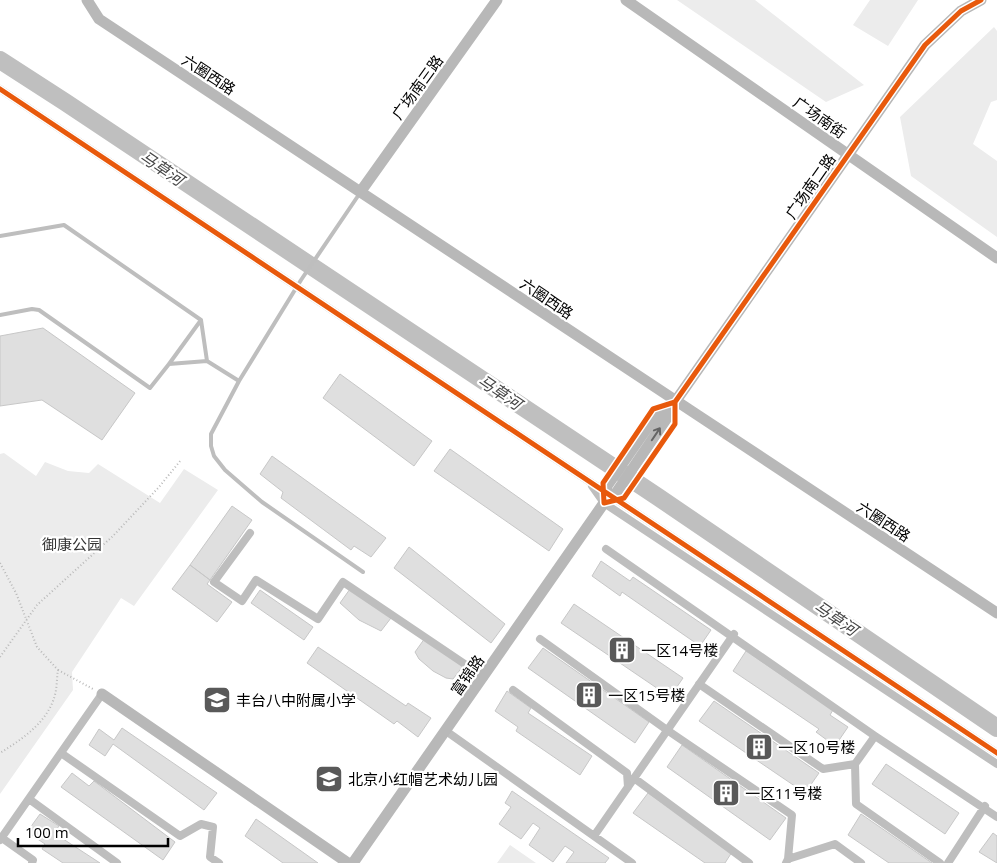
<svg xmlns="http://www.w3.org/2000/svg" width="997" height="863" viewBox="0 0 997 863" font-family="'Open Sans','Noto Sans SC',sans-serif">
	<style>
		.green { fill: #ececec }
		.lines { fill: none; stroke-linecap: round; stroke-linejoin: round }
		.river { stroke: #bfbfbf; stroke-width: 18 }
		.building { fill: #dfdfdf; stroke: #c7c7c7 }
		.path { stroke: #b9b9b9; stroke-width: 2; stroke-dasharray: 1 2.5; stroke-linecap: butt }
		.lane { stroke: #bebebe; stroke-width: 4 }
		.street { stroke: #bebebe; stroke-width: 8 }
		.secondary { stroke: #b8b8b8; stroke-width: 11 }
		.cycleway-casing { stroke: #fff; stroke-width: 8 }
		.cycleway { stroke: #e8590c; stroke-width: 5 }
		.oneway { stroke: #656565 }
		.labels { text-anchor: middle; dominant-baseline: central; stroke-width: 4.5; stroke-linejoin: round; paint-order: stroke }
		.street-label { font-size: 15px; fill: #000; stroke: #fff }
		.park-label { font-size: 15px; fill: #333; stroke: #fff }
		.poi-label { font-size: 15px; fill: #000; stroke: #fff; text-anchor: start }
		.water-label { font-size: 16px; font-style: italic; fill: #444; stroke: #fff }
	</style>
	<rect width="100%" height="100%" fill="#fff"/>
	<path class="green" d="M677,0h78l109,85 -38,17z
		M870,0h48l-30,46 -35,-21z
		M994,27l3,4v69l-6,2 -18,42 24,17v76l-86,-61 -11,-59z
		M4,453l32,23 9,-14 23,9 21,2 9,-9 62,39 24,-34 34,21 -84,116 -13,-8 -49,74 1,18 -73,104v-340z
		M510,845l26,18h-39z"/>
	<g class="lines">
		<path class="river" d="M0,60l65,42 593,395 339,231"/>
	</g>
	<path class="building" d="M43,328l92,65 -33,47 -60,-40 -42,6v-70z
		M340,374l92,67 -18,25 -91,-68z
		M450,449l113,80 -14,22 -115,-80z
		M272,456l114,82 -15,19 -17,-11 -3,4 -70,-52 2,-6 -23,-18z
		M232,506l20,14 -42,60 -20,-15z
		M409,547l96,77 -14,19 -97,-75z
		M601,561l29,20 3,-4 78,53 -11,16 -78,-54 -2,4 -28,-20z
		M190,565l20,15 -3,4 25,18 -15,20 -45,-33z
		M350,589l41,29 -10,13 -22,-11 -19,-17z
		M260,590l53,37 -9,13 -53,-37z
		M574,604l109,74 -13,19 -109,-74z
		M425,638l38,28 -10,13 -7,-1 -13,-7 -14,-12 -4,-7z
		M318,647l88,59 2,-3 23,15 -13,19 -21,-16 -3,3 -87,-61z
		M543,648l106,74 -14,21 -107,-75z
		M746,651l87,59 -3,5 18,12 -13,19 -19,-14 3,-3 -86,-58z
		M507,691l24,17 -3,5 64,43 -12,19 -64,-44 2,-4 -23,-16z
		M714,701l105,72 -14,20 -106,-72z
		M122,728l95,65 -13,17 -91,-66 -8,12 -16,-11 10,-16 15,11z
		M682,745l104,73 -16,22 -103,-73z
		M886,764l73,49 -14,21 -73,-50z
		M72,773l17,13 5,-5 81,61 -12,18 -102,-73z
		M512,791l97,67 -4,5h-39l8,-11 -9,-6 -12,16 -24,-17 11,-17 -7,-5 -12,16 -22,-15 12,-17 -6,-4z
		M648,793l84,59 -7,11h-20l-72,-50z
		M40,814l19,12 -5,7 46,30h-37l-21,-14 3,-5 -18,-12z
		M861,814l71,49h-43l-41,-28z
		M256,819l62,44h-35l-38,-27z
		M993,833l4,3v27l-18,-11z"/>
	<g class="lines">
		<path class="path" d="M0,563l16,30 21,54 21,23c-1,6 -1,13 -2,20 -5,30 -32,48 -56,63
			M0,657l37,-52 76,-69 46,-49 22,-27
			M58,670l35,19"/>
		<path class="lane" d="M360,193l-59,87 -62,101 -28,53v12l3,10 11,14 37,32 101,70
			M0,236l64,-11 137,95 6,41
			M0,315l32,-6 7,1 111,78 19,-24 38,-3 32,20
			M169,364l32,-44"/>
		<path class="street" d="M0,89l997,664
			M592,486l12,17 393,261
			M250,533l-36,49 28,19 14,-21 62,39 25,-37 141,95
			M606,549l269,187 122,81
			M540,639l127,91 125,85 -4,44
			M699,684l124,85 32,-5
			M513,690l114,83 1,14
			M446,731l186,132
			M875,736l-20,28 1,40 84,59
			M61,753l119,83 21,-12 12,3 -3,30 9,6
			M634,778l115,85
			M29,799l88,64
			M594,836l140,-202
			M2,838l31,22 -1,3
			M0,840l102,-146
			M786,863l2,-4 47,-15 26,19
			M948,863l37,-57"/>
		<path class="secondary" d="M87,0l12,19c300,196 598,397 898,594
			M626,0l371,258
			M361,191l136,-191
			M604,503l3,-17 51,-74 17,-10
			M102,694l246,169
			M353,863l251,-360 12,-10 51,-75 8,-16 250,-357 36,-34 20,-11"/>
		<g class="cycleway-casing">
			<path id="cycleway" d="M0,89l997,664
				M675,402l250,-357 36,-34 20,-11
				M675,402v22l-51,74 -20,5 -1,-20 50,-74z"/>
		</g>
		<use href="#cycleway" class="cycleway"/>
	</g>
	<defs><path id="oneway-shaft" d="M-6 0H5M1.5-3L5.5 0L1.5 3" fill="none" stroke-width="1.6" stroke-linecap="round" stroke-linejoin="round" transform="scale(1.25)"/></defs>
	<use class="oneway" href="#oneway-shaft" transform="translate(656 434) rotate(-56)"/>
	<defs>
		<g id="building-square" transform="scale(1.4375)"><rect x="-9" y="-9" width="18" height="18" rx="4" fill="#595959" stroke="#fff"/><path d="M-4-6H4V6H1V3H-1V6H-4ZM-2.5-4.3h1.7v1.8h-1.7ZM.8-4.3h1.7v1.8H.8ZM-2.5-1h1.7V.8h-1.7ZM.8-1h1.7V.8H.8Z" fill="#fff"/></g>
		<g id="school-square" transform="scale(1.4375)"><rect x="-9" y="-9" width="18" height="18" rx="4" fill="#595959" stroke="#fff"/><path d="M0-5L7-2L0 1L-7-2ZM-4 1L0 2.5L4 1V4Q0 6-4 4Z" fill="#fff"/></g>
	</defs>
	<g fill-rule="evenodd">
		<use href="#building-square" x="622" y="650"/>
		<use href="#building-square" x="589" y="695"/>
		<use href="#school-square" x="217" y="700"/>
		<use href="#building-square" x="759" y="747"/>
		<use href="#school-square" x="329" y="779"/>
		<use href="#building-square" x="726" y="793"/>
	</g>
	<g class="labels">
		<g class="street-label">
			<text transform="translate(209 74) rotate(33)">六圈西路</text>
			<text transform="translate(417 87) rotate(-54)">广场南三路</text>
			<text transform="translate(820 117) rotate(35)">广场南街</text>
			<text transform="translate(810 186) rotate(-55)">广场南二路</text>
			<text transform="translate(547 298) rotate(34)">六圈西路</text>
			<text transform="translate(884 521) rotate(33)">六圈西路</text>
			<text transform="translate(467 675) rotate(-55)">富锦路</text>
		</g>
		<g class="park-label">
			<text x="72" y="544">御康公园</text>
		</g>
		<g class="poi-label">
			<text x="641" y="650">一区14号楼</text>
			<text x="608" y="695">一区15号楼</text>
			<text x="236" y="700">丰台八中附属小学</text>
			<text x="778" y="747">一区10号楼</text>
			<text x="348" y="779">北京小红帽艺术幼儿园</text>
			<text x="745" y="793">一区11号楼</text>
		</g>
		<g class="water-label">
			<text transform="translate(162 168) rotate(34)">马草河</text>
			<text transform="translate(500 392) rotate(34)">马草河</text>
			<text transform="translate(836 618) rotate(34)">马草河</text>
		</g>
	</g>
	<path d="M18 838v8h150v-8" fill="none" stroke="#000000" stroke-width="2.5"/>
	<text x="25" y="838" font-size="15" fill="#000000" stroke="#ffffff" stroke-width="4" paint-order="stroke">100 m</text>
</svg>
